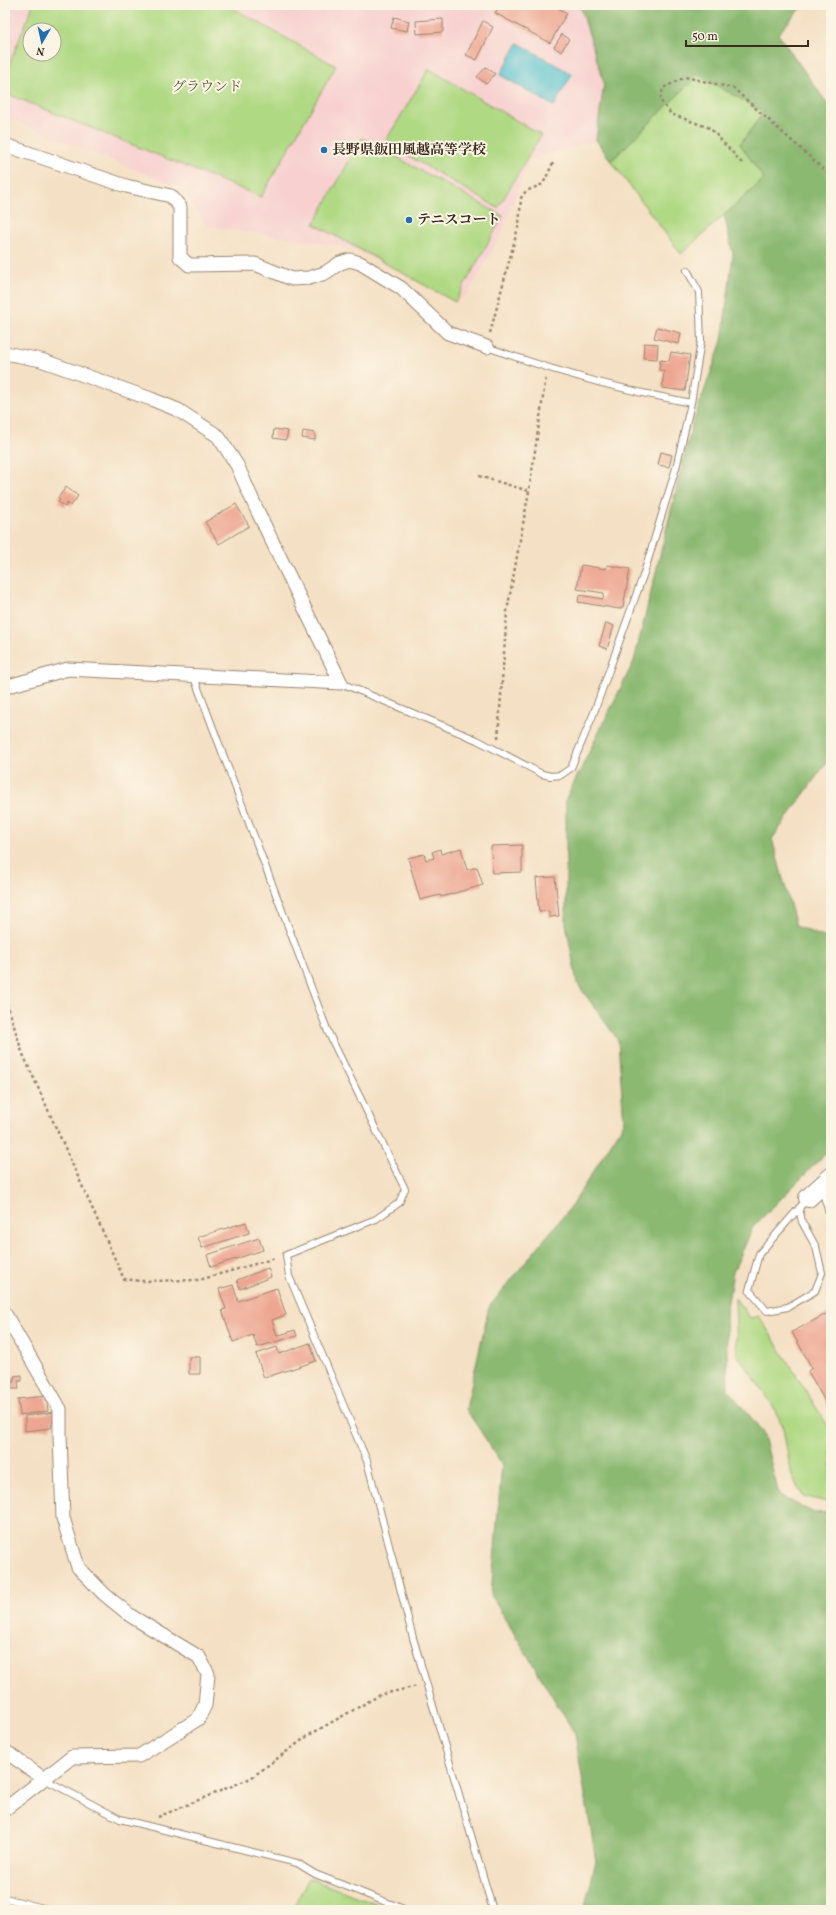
<svg xmlns="http://www.w3.org/2000/svg" width="836" height="1915" viewBox="0 0 836 1915" font-family="Vollkorn,'Noto Serif JP',serif">
	<style>
		.built { fill: #f7d0cf; fill-rule: evenodd }
		.green { fill: #b0d984; stroke: #768251; fill-rule: evenodd }
		.forest { fill: #8cb972; stroke: #647248 }
		.water { fill: #56c1cf; stroke: #487676 }
		.building { fill: #eda691 }
		.lines { fill: none; stroke-linecap: round; stroke-linejoin: round }
		.lane-casing { stroke: #988571; stroke-width: 8 }
		.street-casing { stroke: #988571; stroke-width: 15 }
		.secondary-casing { stroke: #988571; stroke-width: 20 }
		.path { stroke: #988571; stroke-width: 2.5; stroke-dasharray: 3 3; stroke-linecap: butt }
		.lane { stroke: #fff; stroke-width: 6 }
		.street { stroke: #fff; stroke-width: 13 }
		.secondary { stroke: #fff; stroke-width: 18 }
		.poi-dot { fill: #1f6fb2; stroke: #fcf5e5; stroke-width: 1.5 }
		.labels { text-anchor: middle; dominant-baseline: central; stroke-width: 4; stroke-linejoin: round; paint-order: stroke }
		.park-label { font-size: 14px; fill: #585638; stroke: #fcf5e5 }
		.poi-label { font-size: 14px; font-weight: bold; fill: #3b2a1e; stroke: #fcf5e5; text-anchor: start }
	</style>
	<rect width="100%" height="100%" fill="#fcf5e5"/>
	<filter id="ink" filterUnits="userSpaceOnUse"><feTurbulence type="fractalNoise" baseFrequency=".025" numOctaves="2"/><feDisplacementMap in="SourceGraphic" scale="8" xChannelSelector="R" yChannelSelector="G"/><feConvolveMatrix kernelMatrix="1 2 1 2 8 2 1 2 1" color-interpolation-filters="sRGB"/></filter>
	<filter id="wash" filterUnits="userSpaceOnUse"><feTurbulence type="fractalNoise" baseFrequency=".012" numOctaves="4" result="noise"/><feDisplacementMap in="SourceGraphic" scale="16" xChannelSelector="R" yChannelSelector="G"/><feGaussianBlur stdDeviation="0.9" result="paint"/><feColorMatrix in="noise" values="0 0 0 0 0 0 0 0 0 0 0 0 0 0 0 0 0 1.4 0 .05"/><feComposite in="paint" operator="in"/></filter>
	<g filter="url(#wash)">
		<rect width="100%" height="100%" fill="#f4e0c4"/>
		<path class="built" d="M5,5h575l24,78 -8,57 -67,20 -28,75 -33,59 -13,8 -102,-54 -145,-22 -28,-38 -175,-71zM30,30h24v24h-24z"/>
		<path class="green" d="M33,5h194l109,61 -75,131 -256,-104v-18zM30,30h24v24h-24z
			M429,69l112,66 -43,73 -113,-66z
			M698,75l66,37 -24,32 24,35 -83,75 -70,-93z
			M362,138l141,78 -48,86 -141,-78z
			M735,1298l15,20 9,-2 72,115v72l-28,-7 -11,-20 -10,-52 -12,-23 -33,-47z
			M309,1878l82,32h-99z"/>
		<path class="forest" d="M580,5h223l-25,29 53,75v647l-59,83 24,87 35,14v208l-78,79 -20,45 -7,41 2,77 35,42 16,63 35,18 17,-1v398h-247l12,-49 -21,-127 -84,-139 11,-131 -36,-55 23,-102 81,-99 54,-85 -6,-83 -41,-57 -11,-59v-125l68,-138 58,-236 30,-84 11,-87 -9,-39 40,-36 -24,-35 24,-32 -66,-37 -87,86 -15,-21 8,-57z"/>
		<path class="water" d="M518,43l54,31 -18,32 -54,-31z"/>
		<g id="blocks">
			<path class="building" d="M500,5h55l-1,1 13,7 -17,30 -55,-30z
				M394,17l15,4 -2,10 -16,-3z
				M443,19v13l-26,2 -1,-13z
				M483,21l10,6 -16,33 -11,-5z
				M562,34l7,5 -8,13 -7,-5z
				M486,67l9,7 -9,10 -9,-7z
				M657,327l24,6 -2,11 -25,-6z
				M644,343l14,1 -1,15 -14,-1z
				M671,352l19,3 -5,36 -23,-3 2,-17 -5,-1 1,-10 9,1z
				M274,429l14,2 -2,9 -13,-2z
				M303,431l12,2v7l-13,-2z
				M661,452l11,3 -3,12 -11,-2z
				M66,487l12,9 -7,10 -4,-3 -2,4 -7,-5 2,-2 -2,-2z
				M236,504l13,22 -30,18 -14,-22z
				M581,565l25,4 1,-4 23,4 -7,38 -4,2 -41,-7 1,-7 24,4 1,-6 -27,-4z
				M606,623l8,3 -7,23 -8,-3z
				M522,845v27l-30,1 -1,-27z
				M461,848l6,22 10,-3 6,18 -42,12 -1,-2 -20,5 -12,-42 16,-4 2,6 8,-2 -2,-6 8,-3 1,5z
				M555,877l4,39 -10,1v-6l-10,1 -3,-34z
				M246,1222l3,11 -47,15 -4,-11z
				M259,1238l4,12 -52,17 -4,-12z
				M268,1268l3,9 -31,12 -3,-9z
				M233,1285l5,16 39,-13 9,27 -14,5 5,16 18,-6 2,6 -40,11 -4,-12 -20,7 -11,-32 4,-1 -7,-20z
				M830,1312l1,2v98l-23,-41 4,-3 -20,-36z
				M310,1343l6,18 -52,17 -8,-24 21,-7 2,7z
				M189,1357h11v17h-11z
				M22,1375v6h-4l1,8h-13l-1,-7h9v-6z
				M46,1396l2,15 -28,4 -2,-16z
				M55,1412l-4,16 -26,3v-15z"/>
		</g>
	</g>
	<g filter="url(#ink)">
		<use href="#blocks" fill-opacity="0" stroke="#988571" stroke-width="1"/>
		<g class="lines">
			<g class="lane-casing">
				<path id="lane" d="M687,270l12,22 2,49 -10,62
					M193,675l135,357 77,157 -6,14 -23,16 -90,36 3,21 78,185 46,177 80,272
					M341,683l136,57 65,34 9,2 10,-1 10,-7 22,-53 51,-142 32,-105 15,-65c-70,-13 -138,-32 -204,-56
					M822,1190l9,29
					M799,1208l3,14 14,25 6,26 -7,18 -27,16 -21,4 -18,-21 10,-36 48,-55
					M44,1779l76,40 177,44 18,11 91,36
					M5,1898l46,12"/>
			</g>
			<g class="street-casing">
				<path id="street" d="M5,145l121,41 45,10 9,11v50l9,8 66,-1 37,15 17,-1 16,-5 15,-10 10,-3 10,3 41,25 47,45 39,14
					M5,353l36,7 110,39 27,11 40,26 19,29 19,43 85,175 -273,-14 -63,18
					M5,1314l55,95v26l3,83 15,49 26,27 27,22 68,41 9,17 -3,31 -7,14 -59,37 -67,1 -67,52
					M5,1751l39,28"/>
			</g>
			<g class="secondary-casing">
				<path id="secondary" d="M808,1198l23,-21"/>
			</g>
			<path class="path" d="M742,163l-32,-35 -39,-14 -11,-14 3,-12 22,-11 48,11 98,88
				M490,333l29,-109 2,-26 5,-7 17,-7 11,-23
				M479,476l50,15
				M498,738l9,-127 22,-120 17,-114
				M5,997l17,55 102,227 17,2 58,-1 77,-22
				M158,1817l93,-39 58,-43 71,-40 37,-9"/>
			<use href="#lane" class="lane"/>
			<use href="#street" class="street"/>
			<use href="#secondary" class="secondary"/>
		</g>
	</g>
	<g class="poi-dot">
		<circle cx="324" cy="150" r="4"/>
		<circle cx="409" cy="220" r="4"/>
	</g>
	<g class="labels">
		<g class="park-label">
			<text x="207" y="87">グラウンド</text>
		</g>
		<g class="poi-label">
			<text x="332" y="150">長野県飯田風越高等学校</text>
			<text x="417" y="220">テニスコート</text>
		</g>
	</g>
	<rect width="836" height="1915" fill="none" stroke="#fcf5e5" stroke-width="20"/>
	<g transform="translate(42 42) rotate(189)"><circle r="19" fill="#fcf5e5" stroke="#afa495"/>
	<path d="M0-3L7 15L0 10L-7 15Z" fill="#1f6fb2"/>
	<text y="-6" font-size="11" font-weight="bold" text-anchor="middle" fill="#3b2a1e">N</text>
	</g>
	<path d="M686 40v6h122v-6" fill="none" stroke="#3b2a1e" stroke-width="2"/>
	<text x="692" y="40" font-size="12" fill="#3b2a1e" stroke="#fcf5e5" stroke-width="3" paint-order="stroke">50 m</text>
</svg>
